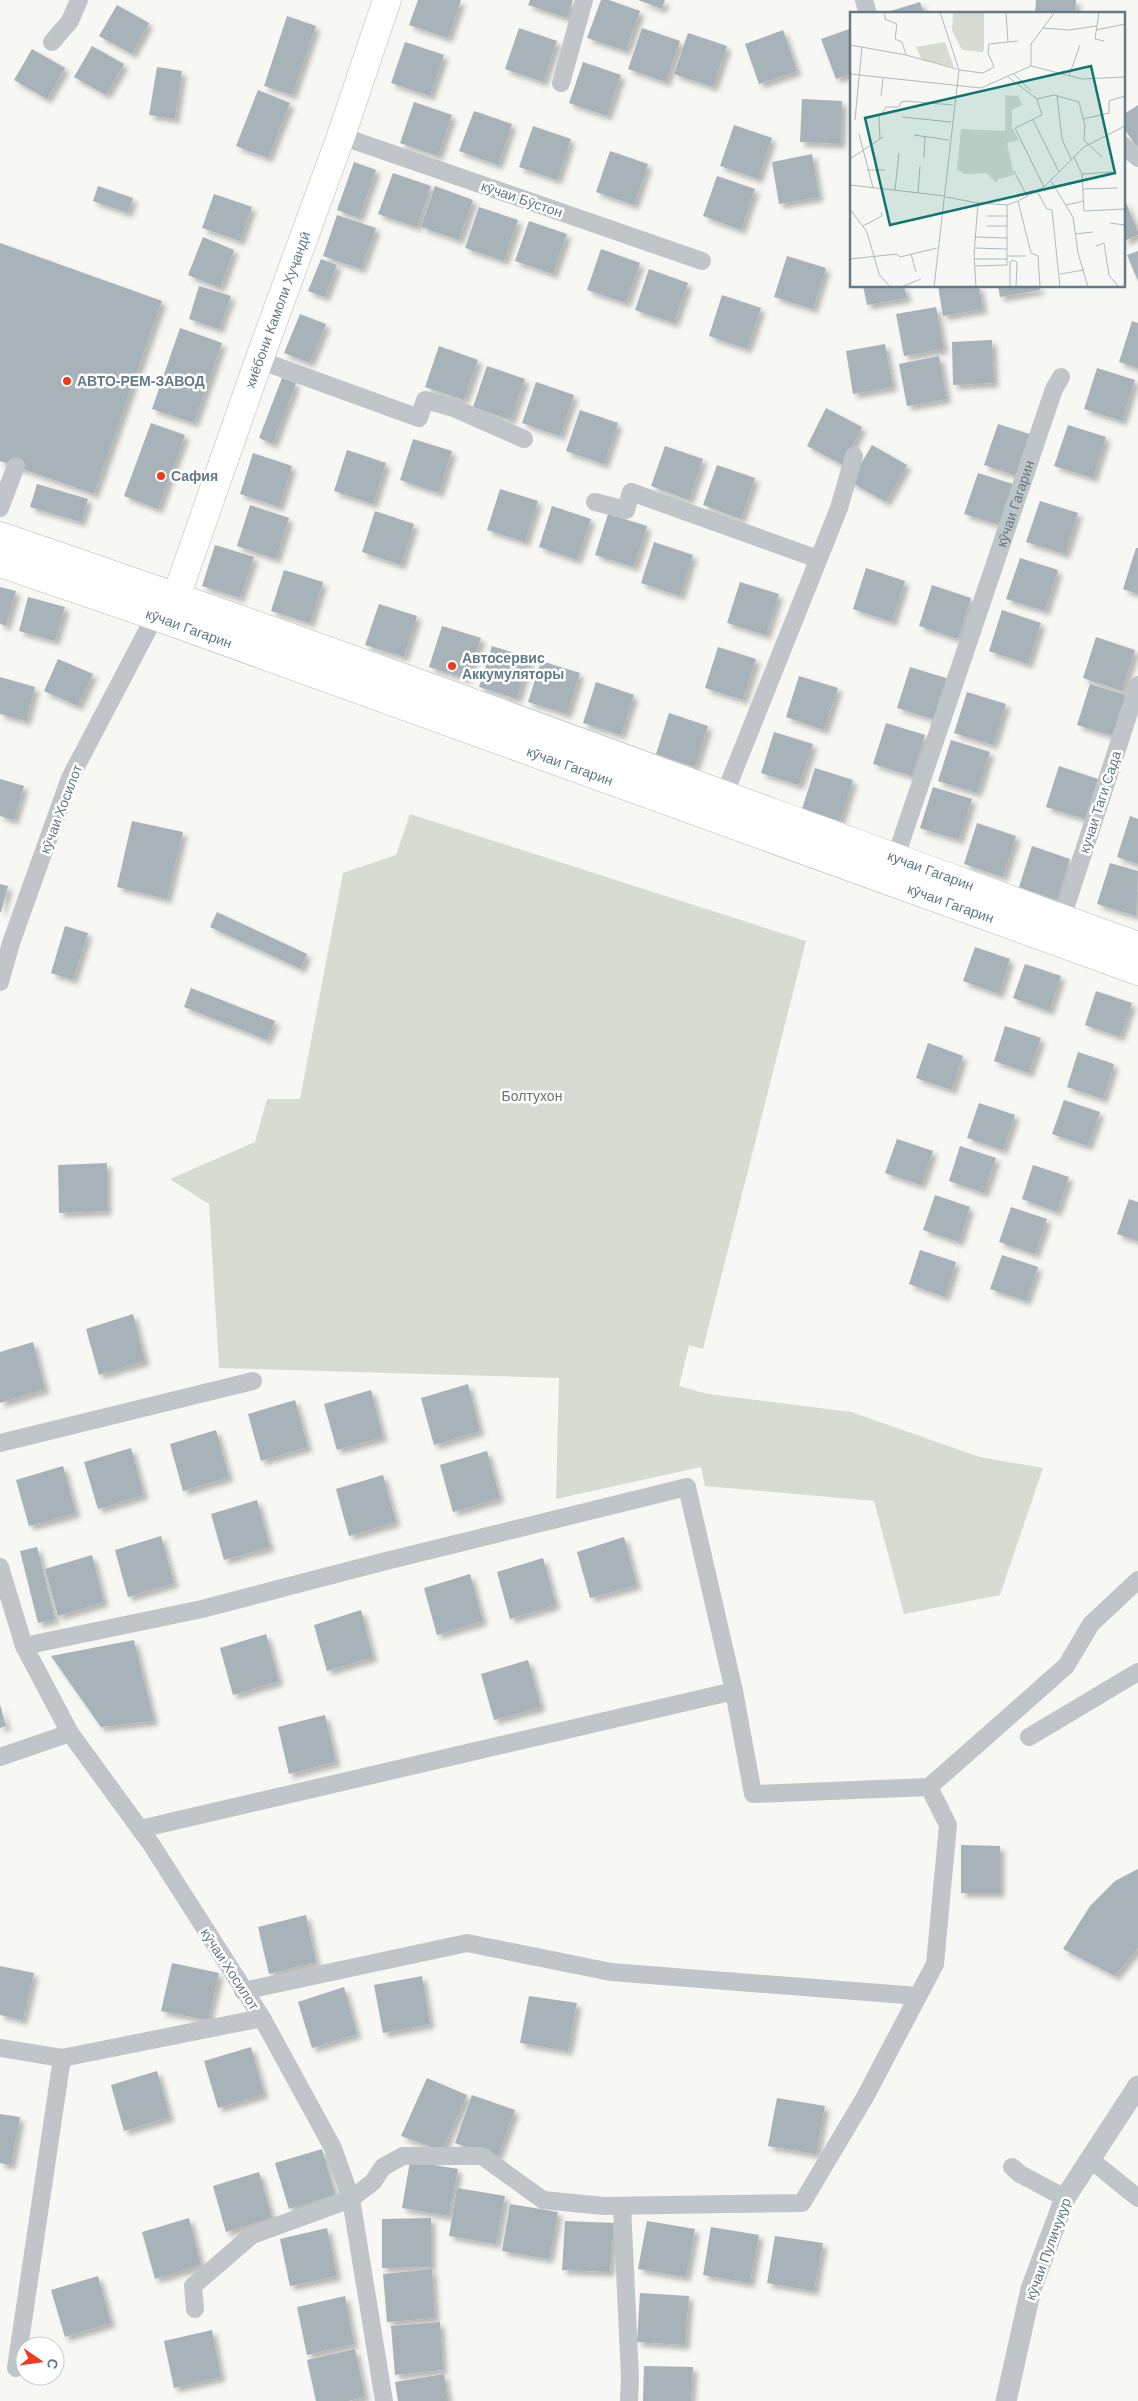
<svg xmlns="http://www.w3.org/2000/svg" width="1138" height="2401" viewBox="0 0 1138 2401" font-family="Arial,sans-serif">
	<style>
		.green { fill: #d7dcd2 }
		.building { fill: #a7b3b8; filter: url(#shadow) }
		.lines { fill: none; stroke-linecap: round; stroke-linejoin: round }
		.primary-casing { stroke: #b4babe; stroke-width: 29 }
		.trunk-casing { stroke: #b4b9bc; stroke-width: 29 }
		.minor { stroke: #bfc5c8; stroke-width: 18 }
		.tertiary { stroke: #bfc5c8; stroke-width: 21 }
		.primary { stroke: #fff; stroke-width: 28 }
		.trunk { stroke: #fff; stroke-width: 28 }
		.poi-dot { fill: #f13a19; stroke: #fff; stroke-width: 2 }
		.labels { text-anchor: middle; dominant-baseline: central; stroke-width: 5; stroke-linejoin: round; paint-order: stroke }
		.street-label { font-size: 14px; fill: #637a87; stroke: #fff }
		.poi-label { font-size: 14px; font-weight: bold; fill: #637a87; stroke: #fff; text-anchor: start }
		.park-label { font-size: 14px; fill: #66785f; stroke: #fff }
		.inset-road { fill: none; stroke: #afbabe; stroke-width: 1 }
		.view { fill: #0f766e; fill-opacity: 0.15; stroke: #0f766e; stroke-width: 2.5 }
		.inset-edge { fill: none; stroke: #637a87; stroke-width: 2.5 }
	</style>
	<defs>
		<filter id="shadow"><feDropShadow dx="4.5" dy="4.5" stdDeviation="2.5" flood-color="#0004"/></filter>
	</defs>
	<rect width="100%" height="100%" fill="#f7f7f3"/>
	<path class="green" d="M410,814l396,127 -103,408 -14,-4 -10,41 29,8 143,18 129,45 63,11 -43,127 -96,19 -30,-113 -169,-15 -4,-19 -145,32 3,-121 -340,-10 -10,-164 -39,-25 85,-37 12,-43h33l43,-226 53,-18z"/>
	<path class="building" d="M418,0h43l-13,38 -39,-13z
		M530,0h43l-6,18 -39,-13z
		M601,0h8l31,11 -14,40 -39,-13z
		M638,0h27l-3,9z
		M1036,0h40l-1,14h-40z
		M920,2l4,12h-40v-1z
		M117,5l32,18 -17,31 -33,-18z
		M287,16l29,10 -24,69 -28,-9z
		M519,28l38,13 -14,41 -38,-13z
		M642,28l38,13 -14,41 -38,-13z
		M852,28v45l-16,6 -15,-40z
		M783,30l14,41 -38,13 -14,-40z
		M688,33l39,13 -14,41 -39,-13z
		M405,42l39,13 -14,41 -39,-13z
		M92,46l32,18 -18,31 -32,-18z
		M32,49l33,19 -18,31 -33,-19z
		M583,62l38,13 -14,41 -38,-13z
		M157,67l25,4 -7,48 -26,-4z
		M258,90l32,13 -22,55 -32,-12z
		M802,99l40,2 -1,43 -41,-2z
		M414,102l38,13 -14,41 -38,-13z
		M1138,105v44l-14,-21v-14z
		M474,111l38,13 -14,41 -39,-14z
		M734,125l38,13 -14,41 -38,-13z
		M533,126l38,13 -14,41 -38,-13z
		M610,151l38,13 -14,41 -38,-13z
		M812,154l7,43 -40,7 -7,-42z
		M354,162l22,8 -17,48 -22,-8z
		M393,173l38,13 -14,41 -39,-13z
		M717,176l38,13 -14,41 -38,-14z
		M98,186l35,12 -5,15 -35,-12z
		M435,186l38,14 -14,40 -38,-13z
		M214,194l38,13 -12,34 -38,-13z
		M1124,198l14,34v3l-14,6z
		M479,207l39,13 -14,41 -39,-13z
		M337,215l39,13 -15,41 -38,-13z
		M529,221l38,13 -14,40 -38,-13z
		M203,237l31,13 -14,38 -32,-13z
		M0,243l162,58 -68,193 -94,-33z
		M601,249l39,14 -14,40 -39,-13z
		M1138,251v30l-11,-26z
		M787,256l39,12 -13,41 -39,-12z
		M321,259l16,6 -12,32 -17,-6z
		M649,269l39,14 -14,40 -39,-13z
		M199,286l32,10 -12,33 -30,-10z
		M863,286h41l3,12 -40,7z
		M938,286h41l4,23 -40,7z
		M998,286h41l1,4 -40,7z
		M722,295l39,13 -14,41 -38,-13z
		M936,307l8,42 -40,7 -8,-42z
		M300,314l26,10 -16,39 -26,-10z
		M1132,321l6,2v45l-19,-6z
		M180,328l42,15 -28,80 -42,-14z
		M992,340l2,43 -41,2 -1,-43z
		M885,344l8,43 -40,7 -7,-43z
		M439,346l39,14 -14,40 -39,-13z
		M939,356l8,43 -40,7 -8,-42z
		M487,366l38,13 -14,41 -38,-13z
		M1097,368l38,12 -13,41 -38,-12z
		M282,378l14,5 -23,61 -14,-6z
		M536,382l38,13 -14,41 -38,-13z
		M826,408l36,19 -19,38 -36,-19z
		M580,410l38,13 -14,41 -38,-13z
		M151,423l34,12 -27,74 -34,-13z
		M998,424l38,12 -13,42 -39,-13z
		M1068,425l38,12 -13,41 -39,-12z
		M413,439l39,12 -13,42 -39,-13z
		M872,445l35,20 -21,37 -36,-20z
		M665,446l38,13 -14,41 -38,-14z
		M347,450l39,13 -13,41 -39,-13z
		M253,453l39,13 -13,41 -39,-13z
		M717,465l38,13 -14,41 -38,-14z
		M978,473l38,12 -13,41 -39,-12z
		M37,484l51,15 -7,23 -51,-15z
		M500,489l38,12 -13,41 -38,-12z
		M1040,501l38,12 -13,41 -39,-12z
		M250,505l39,13 -13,41 -39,-13z
		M552,506l39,13 -14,41 -38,-13z
		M375,511l39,13 -13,41 -39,-13z
		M608,514l39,12 -13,41 -39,-12z
		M654,542l39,13 -13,41 -39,-13z
		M215,545l39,12 -14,41 -38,-12z
		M1136,548h2v46l-15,-5z
		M1020,558l38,12 -13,41 -39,-12z
		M866,568l39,13 -13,41 -39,-13z
		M284,570l39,12 -13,41 -39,-12z
		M740,582l39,12 -13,41 -39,-12z
		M932,585l39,13 -13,41 -39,-13z
		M0,587l16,4 -10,35 -6,-2z
		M28,597l37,10 -10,34 -36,-10z
		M379,604l38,12 -13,41 -39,-12z
		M1002,610l39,13 -13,41 -39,-13z
		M442,626l39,12 -14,41 -38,-12z
		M1096,637l39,13 -13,41 -39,-13z
		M492,646l38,12 -13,41 -38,-12z
		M718,647l38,12 -13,41 -38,-12z
		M58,659l35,15 -15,32 -34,-15z
		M541,661l39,12 -13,41 -39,-12z
		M910,667l39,12 -13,41 -39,-12z
		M799,676l39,12 -14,42 -38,-13z
		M0,677l35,10 -9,34 -26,-7z
		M596,682l38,13 -13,40 -38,-12z
		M1090,684l39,12 -13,41 -39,-12z
		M967,692l39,12 -13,41 -39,-12z
		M669,713l39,13 -13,41 -39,-13z
		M886,723l39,12 -13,41 -39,-12z
		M774,732l39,12 -14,41 -38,-12z
		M951,740l39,12 -13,41 -39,-12z
		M1059,766l39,13 -13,40 -39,-12z
		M815,768l38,12 -13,41 -38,-12z
		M0,779l24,7 -10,34 -14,-4z
		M933,787l39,12 -13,41 -39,-12z
		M1130,816l8,3v45l-21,-7z
		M132,821l51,11 -16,67 -50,-12z
		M977,823l39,13 -13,41 -39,-13z
		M1032,846l38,13 -13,41 -38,-13z
		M1110,863l28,8 -2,45 -39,-12z
		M0,884l8,2 -7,26h-1z
		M217,912l90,42 -6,15 -91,-42z
		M65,926l23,7 -15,47 -22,-7z
		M975,947l35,12 -11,35 -36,-13z
		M1025,964l36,12 -12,35 -36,-13z
		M191,988l84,33 -8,19 -83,-33z
		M1096,991l36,12 -12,34 -35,-12z
		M1005,1026l36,12 -12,35 -35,-12z
		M928,1043l35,13 -11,34 -36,-12z
		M1078,1052l36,12 -11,35 -36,-12z
		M1064,1100l36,12 -12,34 -36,-12z
		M979,1103l36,12 -12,35 -36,-12z
		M897,1139l36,12 -12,34 -36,-12z
		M960,1146l36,12 -12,35 -35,-12z
		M107,1163v48l-48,2 -1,-48z
		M1033,1165l36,12 -12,35 -35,-13z
		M935,1195l35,12 -11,35 -36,-12z
		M1129,1199l9,3v39l-21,-7z
		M1011,1207l36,12 -12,35 -36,-12z
		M920,1250l36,12 -11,35 -36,-13z
		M1002,1255l36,12 -12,34 -36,-12z
		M133,1314l12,47 -46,14 -13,-46z
		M33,1342l12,47 -45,14v-51z
		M468,1384l12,47 -46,14 -13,-47z
		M371,1390l12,47 -46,13 -13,-46z
		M295,1400l13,47 -47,14 -13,-47z
		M216,1430l13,47 -46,14 -13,-47z
		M131,1448l13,47 -46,14 -14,-47z
		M487,1451l13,47 -47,14 -13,-47z
		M63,1466l13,47 -47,13 -13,-46z
		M383,1475l13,47 -47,14 -13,-47z
		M257,1500l13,47 -46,13 -13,-46z
		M161,1536l13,47 -46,14 -13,-47z
		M624,1537l13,48 -47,13 -13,-46z
		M37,1547l18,72 -17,4 -18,-72z
		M92,1555l12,47 -46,14 -13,-47z
		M543,1558l13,47 -46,14 -13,-47z
		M470,1574l13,47 -46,14 -13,-47z
		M361,1610l12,47 -46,14 -13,-46z
		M266,1634l13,47 -46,14 -13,-47z
		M134,1640l20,81 -53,6 -50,-71z
		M528,1660l13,47 -47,13 -13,-46z
		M0,1704l6,22 -6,2z
		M325,1715l11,47 -47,12 -11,-47z
		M961,1845l39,1v47h-39z
		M1138,1869v79l-23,28 -52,-27 27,-43 25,-25z
		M306,1915l10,47 -47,12 -11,-47z
		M172,1963l47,10 -11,47 -47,-9z
		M0,1966l34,7 -11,47 -23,-5z
		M422,1976l8,48 -47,9 -9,-48z
		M344,1987l13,47 -45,14 -14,-46z
		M529,1996l48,7 -9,48 -48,-8z
		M251,2047l13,47 -46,14 -14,-47z
		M157,2071l13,46 -46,14 -13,-46z
		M427,2078l40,17 -25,56 -41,-15z
		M472,2095l43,15 -18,48 -42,-15z
		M777,2098l48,8 -9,48 -48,-8z
		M0,2114l20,3 -9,48 -11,-2z
		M322,2149l13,46 -46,14 -14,-46z
		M410,2161l48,8 -9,47 -47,-8z
		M259,2172l13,46 -46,14 -13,-46z
		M457,2188l48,8 -9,48 -47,-8z
		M510,2204l48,8 -9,47 -47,-8z
		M189,2218l12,47 -46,14 -13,-47z
		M431,2218v49l-49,1v-49z
		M565,2221l49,2 -4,49 -48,-2z
		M647,2221l48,8 -9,48 -48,-8z
		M711,2227l48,8 -9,48 -47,-8z
		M327,2228l10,48 -47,10 -10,-47z
		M775,2236l48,7 -9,48 -47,-8z
		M432,2269l3,49 -48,4 -4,-48z
		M98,2276l13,47 -46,14 -14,-47z
		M640,2293l49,3 -4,49 -48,-3z
		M345,2296l9,48 -47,11 -10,-48z
		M440,2322l3,48 -48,5 -4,-49z
		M212,2330l9,47 -47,11 -10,-47z
		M355,2349l10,48 -17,4h-32l-9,-41z
		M644,2366l49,1 -2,34h-48z
		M444,2374l4,27h-50l-3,-19z"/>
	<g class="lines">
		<g class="primary-casing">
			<g id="primary">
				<path id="s2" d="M168,620l91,-260 82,-224 46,-136"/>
			</g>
		</g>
		<g class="trunk-casing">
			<g id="trunk">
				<path id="s3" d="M0,536c382,130 759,273 1138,410"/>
				<path id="s4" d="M0,563l155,53 983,355"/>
			</g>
		</g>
		<g class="minor">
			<path d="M864,0l4,14"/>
			<path d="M52,42l18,-21 9,-21"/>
			<path d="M561,83l23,-83"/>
			<path d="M341,136l361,125"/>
			<path d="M1124,146l14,12"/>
			<path d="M259,360l160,58 6,-18 29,8 70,31"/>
			<path d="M595,502l31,8 5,-18 187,67"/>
			<path d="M0,508l16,-42"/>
			<path d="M725,793l114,-285 15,-52"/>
			<path id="s1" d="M895,859l159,-470 7,-12"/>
			<path d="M1062,918l76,-233"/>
			<path d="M0,982l11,-39 59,-165 85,-162"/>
			<path d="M0,1443l253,-62"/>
			<path d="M0,1567l24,79 46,87 81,111 111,174 71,130 18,51 33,202"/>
			<path d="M24,1646l178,-37 180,-47 305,-75 47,204 19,103 176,-7 137,-121 25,-42 47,-44"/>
			<path d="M1029,1737l109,-65"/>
			<path d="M0,1757l70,-24"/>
			<path d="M140,1829l594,-138"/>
			<path d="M243,1991l224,-48 144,29 307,24"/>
			<path d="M0,2048l62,10 200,-40"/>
			<path d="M1091,2160l47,38"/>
			<path d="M1012,2167l8,7 45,24"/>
			<path d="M622,2206l8,171 -1,24"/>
			<path d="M195,2309l-2,-23 59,-51 99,-36 22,-17 10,-15 20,-11h79l61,44 61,6 198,-3 63,-106 70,-133 13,-139 -19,-38"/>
			<path d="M16,2368l46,-310"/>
		</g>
		<path class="tertiary" d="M1006,2401l25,-112 34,-91 73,-112"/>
		<use href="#primary" class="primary"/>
		<use href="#trunk" class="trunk"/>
	</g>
	<g class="poi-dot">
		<circle cx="67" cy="381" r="5"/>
		<circle cx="161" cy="476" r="5"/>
		<circle cx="452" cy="666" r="5"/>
	</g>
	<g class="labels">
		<g class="street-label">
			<text transform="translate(522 199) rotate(19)">кӯчаи Бӯстон</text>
			<text stroke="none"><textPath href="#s2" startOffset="329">хиёбони Камоли Хуҷандӣ</textPath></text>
			<text stroke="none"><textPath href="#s1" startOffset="375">кӯчаи Гагарин</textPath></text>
			<text stroke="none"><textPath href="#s4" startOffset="200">кӯчаи Гагарин</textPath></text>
			<text stroke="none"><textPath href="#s4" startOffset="605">кӯчаи Гагарин</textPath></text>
			<text transform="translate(1100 802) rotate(-72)">кучаи Таги Сада</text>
			<text transform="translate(61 809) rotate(-69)">кӯчаи Хосилот</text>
			<text stroke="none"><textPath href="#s3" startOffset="989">кучаи Гагарин</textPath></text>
			<text stroke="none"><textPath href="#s4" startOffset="1010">кӯчаи Гагарин</textPath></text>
			<text transform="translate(230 1969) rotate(57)">кӯчаи Хосилот</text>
			<text transform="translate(1048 2249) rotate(-70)">кӯчаи Пуличуқур</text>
		</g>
		<g class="poi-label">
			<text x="77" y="381">АВТО-РЕМ-ЗАВОД</text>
			<text x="171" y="476">Сафия</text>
			<text x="462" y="658">Автосервис<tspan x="462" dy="16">Аккумуляторы</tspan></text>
		</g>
		<g class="park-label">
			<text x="532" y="1096">Болтухон</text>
		</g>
	</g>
	<g transform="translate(850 12)">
		<rect width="275" height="275" fill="#f7f7f3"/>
		<path d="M134,0v37l-2,3 -20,-2 -10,-20 1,-17zM95,30l9,25 -32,-7 -6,-13zM155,83l13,1 4,9 -10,5v18l7,12 -12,3 7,32 -16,4 -1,4 -11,-10 -22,1 -7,-5 4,-40 44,2z" fill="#d7dcd2"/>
		<path class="inset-road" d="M35,0v7l12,5 -2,15 7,3 4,13M156,0l2,30M249,0l-4,27 9,2M193,16l26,2 27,-4M246,18l29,-6M0,33l56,10 51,14M181,54v-22l24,-32M109,58l24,3 11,-6 -6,-14 1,-9 29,-3M163,61l18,18M0,62l131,14 50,-22 51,13 43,-2M219,64l11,-31M158,65l29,22 5,16 -27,13 29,59M207,83l5,44 9,20M31,84l2,-18M187,87l17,-4 25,7 6,24 -1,14 18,17M52,105l49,5M233,107l26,-6v-12l16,-5M5,108l7,-74M183,108l26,52M9,122l14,54M64,123l35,5M30,127l-1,-22 7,-10h13l2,-5 5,-1 47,4M224,145l8,17 2,37 41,-2M74,146l1,-22M0,147l33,-22M17,158h18M164,159l13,25M232,162l30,-2M201,169l22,36 5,36 10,34M0,173l95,11M233,177l35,-1M45,178l4,-37M187,179l10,18 5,1 8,77M68,181l2,-27M96,185l32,6 29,2 11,-4 26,-14 40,-40 41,-21M168,189l13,52 7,3 2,31M216,193l18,-4M0,197l17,23 12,42 11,13M137,204h20M260,211l15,2M13,214l19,-10 -1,-4M137,214h20M225,222l18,-2M124,225l33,1M246,234l8,-3 5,32 10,12M124,236l33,1M61,242l5,18M157,244h19M0,247l47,-5 3,3 37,-9M124,247h33M125,254l32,-1v-60M210,262l24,-4M51,275l20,-8M84,275l25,-217 -19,-58M126,275l-2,-32 4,-52M160,275v-25l3,-2 4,2 -1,25"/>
		<path class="view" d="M241,54l24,107 -225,52 -25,-107z"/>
		<rect width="275" height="275" class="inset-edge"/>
	</g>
	<g transform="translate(40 2361) rotate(103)"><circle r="24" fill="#ffffff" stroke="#c1cacf"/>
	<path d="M0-4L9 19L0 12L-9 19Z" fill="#f13a19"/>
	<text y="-8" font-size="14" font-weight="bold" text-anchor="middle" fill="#637a87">С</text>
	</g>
</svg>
